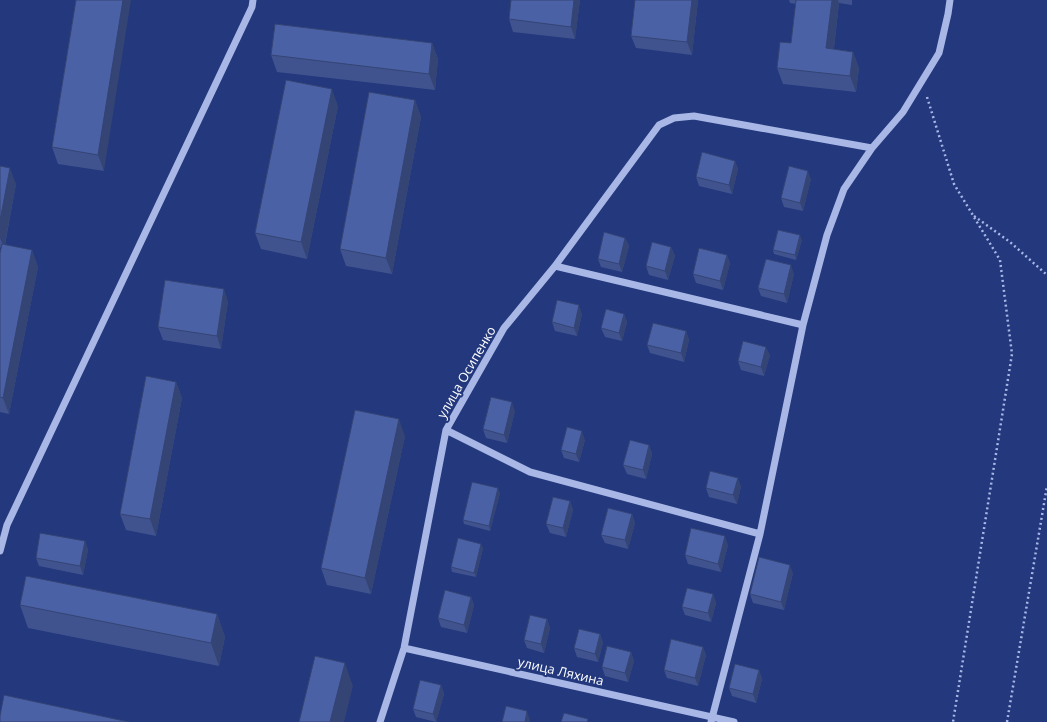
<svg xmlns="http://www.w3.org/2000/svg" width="1047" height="722" viewBox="0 0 1047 722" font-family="'Open Sans',sans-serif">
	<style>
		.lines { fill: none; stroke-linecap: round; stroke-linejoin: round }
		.path { stroke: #a8b7e6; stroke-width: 2.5; stroke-dasharray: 2 3; stroke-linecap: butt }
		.minor { stroke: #a8b7e6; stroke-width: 7 }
		.wall { fill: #40538f }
		.shaded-wall { fill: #344474 }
		.building { fill: #4b61a6; stroke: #344474 }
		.labels { text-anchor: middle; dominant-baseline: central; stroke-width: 4; stroke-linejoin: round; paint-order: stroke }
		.street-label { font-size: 13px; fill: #fff; stroke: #23387d }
	</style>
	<rect width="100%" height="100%" fill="#23387d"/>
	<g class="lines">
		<path class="path" d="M927,97l27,87 46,76 12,94 -59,368
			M974,216l36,26 37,33
			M1007,722l40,-236"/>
		<path class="minor" d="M555,266l248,59
			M446,430l84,42 230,62
			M0,551l7,-26 245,-518 1,-7
			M404,648l330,74
			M380,722l24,-74 42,-218 58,-102 51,-62 104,-141 15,-7 20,-2 178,32
			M711,722l49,-188 43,-209 24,-90 17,-46 28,-41 31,-36 36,-59 9,-39 2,-14"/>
	</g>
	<path class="wall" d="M76,0l28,171 -46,-7 -6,-17z
		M511,0h69l-5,39 -62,-7 -4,-13z
		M698,0l-6,55 -56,-7 -5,-12z
		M789,0h63v5l-13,-2 -5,46 19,3 6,16 -3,24 -73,-8 -6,-16 14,-25 5,-39 -6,-1z
		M432,43l6,16 -3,31 -158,-18 -6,-17z
		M415,100l6,17 -29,157 -46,-8 -6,-17z
		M338,106l-31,153 -46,-10 -6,-16z
		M735,161l3,8 -6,25 -33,-8 -3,-9z
		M0,166l16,18 -11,61 27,5 6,17 -29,147 -9,-2v-159l1,-5 -1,-1z
		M811,179l-8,32 -19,-4 -3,-9z
		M625,238l4,8 -7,26 -21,-5 -3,-8z
		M802,240l-6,20 -22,-6 -1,-4z
		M671,247l4,9 -7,24 -19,-5 -3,-9z
		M727,255l3,8 -7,27 -27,-7 -3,-9z
		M794,274l-7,29 -26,-7 -3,-8z
		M228,301l-7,48 -58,-9 -5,-13z
		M582,314l-5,22 -22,-5 -3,-9z
		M624,314l3,8 -5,19 -17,-4 -4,-9z
		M686,331l3,9 -5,22 -34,-9 -3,-8z
		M770,355l-6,21 -23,-6 -3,-9z
		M176,382l6,16 -26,138 -30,-6 -6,-16z
		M515,411l-8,32 -21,-5 -3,-9z
		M405,436l-34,158 -44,-9 -6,-17z
		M585,440l-6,22 -15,-4 -3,-8z
		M649,445l3,9 -6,25 -19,-5 -4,-9z
		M741,486l-4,18 -28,-7 -3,-9z
		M500,493l-10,38 -26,-7 -1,-4z
		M570,501l3,9 -7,27 -16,-4 -4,-9z
		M632,514l3,9 -7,26 -23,-6 -4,-8z
		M85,541l3,9 -5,25 -44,-9 -3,-8z
		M728,545l-7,27 -33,-8 -3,-9z
		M483,548l-7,29 -24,-5 -1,-5z
		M793,573l-9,37 -31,-7 -3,-9z
		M713,594l3,9 -5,19 -26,-7 -3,-8z
		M471,597l3,8 -7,28 -26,-6 -3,-9z
		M20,605l197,9 8,23 -6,29 -191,-38z
		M547,619l3,9 -6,25 -17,-5 -3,-8z
		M600,634l3,9 -5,19 -21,-5 -3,-9z
		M703,647l3,8 -8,31 -31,-8 -3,-8z
		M631,652l3,9 -6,21 -23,-6 -3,-9z
		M759,670l3,9 -6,24 -24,-7 -3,-8z
		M441,685l3,9 -8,28 -20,-5 -3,-8z"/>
	<path class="shaded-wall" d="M123,0h8l-27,171 -6,-16z
		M574,0h6l-5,39 -4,-12z
		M692,0h6l-6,55 -5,-13z
		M832,0h6l1,3 -7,62 -6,-17z
		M432,43l6,16 -3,31 -6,-16z
		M853,52l6,16 -3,24 -6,-16z
		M332,89l6,17 -31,153 -6,-17z
		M415,100l6,17 -29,157 -6,-16z
		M735,161l3,8 -6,25 -3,-9z
		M10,168l6,16 -12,64 -4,-10v-17z
		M808,171l3,8 -8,32 -3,-8z
		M800,235l2,5 -6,20 -1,-5z
		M625,238l4,8 -7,26 -3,-8z
		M671,247l4,9 -7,24 -3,-9z
		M32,250l6,17 -29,147 -6,-16z
		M727,255l3,8 -7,27 -3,-9z
		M791,265l3,9 -7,29 -3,-9z
		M224,289l4,12 -7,48 -4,-13z
		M579,305l3,9 -5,22 -3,-8z
		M624,314l3,8 -5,19 -3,-8z
		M686,331l3,9 -5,22 -3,-9z
		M766,347l4,8 -6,21 -3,-9z
		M176,382l6,16 -26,138 -6,-17z
		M512,402l3,9 -8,32 -3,-8z
		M399,419l6,17 -34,158 -6,-16z
		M582,431l3,9 -6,22 -3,-8z
		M649,445l3,9 -6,25 -3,-9z
		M738,478l3,8 -4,18 -4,-9z
		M498,488l2,5 -10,38 -1,-5z
		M570,501l3,9 -7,27 -3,-9z
		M632,514l3,9 -7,26 -3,-9z
		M725,536l3,9 -7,27 -3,-8z
		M85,541l3,9 -5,25 -3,-9z
		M481,544l2,4 -7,29 -2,-4z
		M790,565l3,8 -9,37 -3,-8z
		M713,594l3,9 -5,19 -3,-9z
		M471,597l3,8 -7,28 -3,-8z
		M217,614l8,23 -6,29 -8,-23z
		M547,619l3,9 -6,25 -3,-9z
		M600,634l3,9 -5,19 -3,-8z
		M703,647l3,8 -8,31 -3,-8z
		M631,652l3,9 -6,21 -3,-9z
		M345,663l8,23 -9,36h-14z
		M759,670l3,9 -6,24 -3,-9z
		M441,685l3,9 -8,28 -3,-8z
		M527,711l3,9v2h-5z"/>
	<path class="building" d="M76,0h47l-25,155 -46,-8z
		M511,0h63l-3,27 -62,-8z
		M635,0h57l-5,42 -56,-6z
		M796,0h36l-6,48 27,4 -3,24 -73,-8 3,-26 11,1z
		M275,24l157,19 -3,31 -158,-19z
		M286,80l46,9 -31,153 -46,-9z
		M369,92l46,8 -29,158 -46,-9z
		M702,152l33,9 -6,24 -33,-8z
		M0,166l10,2 -10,53z
		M789,166l19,5 -8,32 -19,-5z
		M778,230l22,5 -5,20 -22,-5z
		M604,232l21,6 -6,26 -21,-5z
		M652,242l19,5 -6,24 -19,-5z
		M2,244l30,6 -29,148 -3,-1v-144z
		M699,248l28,7 -7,26 -27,-7z
		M766,259l25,6 -7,29 -26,-6z
		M165,280l59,9 -7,47 -59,-9z
		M557,300l22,5 -5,23 -22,-6z
		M606,309l18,5 -5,19 -18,-5z
		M653,323l33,8 -5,22 -34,-8z
		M743,341l23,6 -5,20 -23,-6z
		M146,376l30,6 -26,137 -30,-5z
		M491,397l21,5 -8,33 -21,-6z
		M355,410l44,9 -34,159 -44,-10z
		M567,427l15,4 -6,23 -15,-4z
		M630,440l19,5 -6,25 -20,-5z
		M710,471l28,7 -5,17 -27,-7z
		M472,482l26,6 -9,38 -26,-6z
		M553,497l17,4 -7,27 -17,-4z
		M608,508l24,6 -7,26 -24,-5z
		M691,528l34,8 -7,28 -33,-9z
		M40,533l45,8 -5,25 -44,-8z
		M458,538l23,6 -7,29 -23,-6z
		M759,557l31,8 -9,37 -31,-8z
		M26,576l191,38 -6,29 -191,-38z
		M687,588l26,6 -5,19 -26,-6z
		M445,590l26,7 -7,28 -26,-7z
		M530,615l17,4 -6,25 -17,-4z
		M579,629l21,5 -5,20 -21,-6z
		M671,639l32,8 -8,31 -31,-8z
		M607,646l24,6 -6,21 -23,-6z
		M315,656l30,7 -15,59h-31z
		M735,664l24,6 -6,24 -24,-6z
		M420,680l21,5 -8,29 -20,-5z
		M4,695l125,27h-129v-6z
		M506,706l21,5 -2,11h-23z
		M564,713l24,6 -1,3h-26z"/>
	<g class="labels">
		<g class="street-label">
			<text transform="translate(466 372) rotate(-60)">улица Осипенко</text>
			<text transform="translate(561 671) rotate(13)">улица Ляхина</text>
		</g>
	</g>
</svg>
